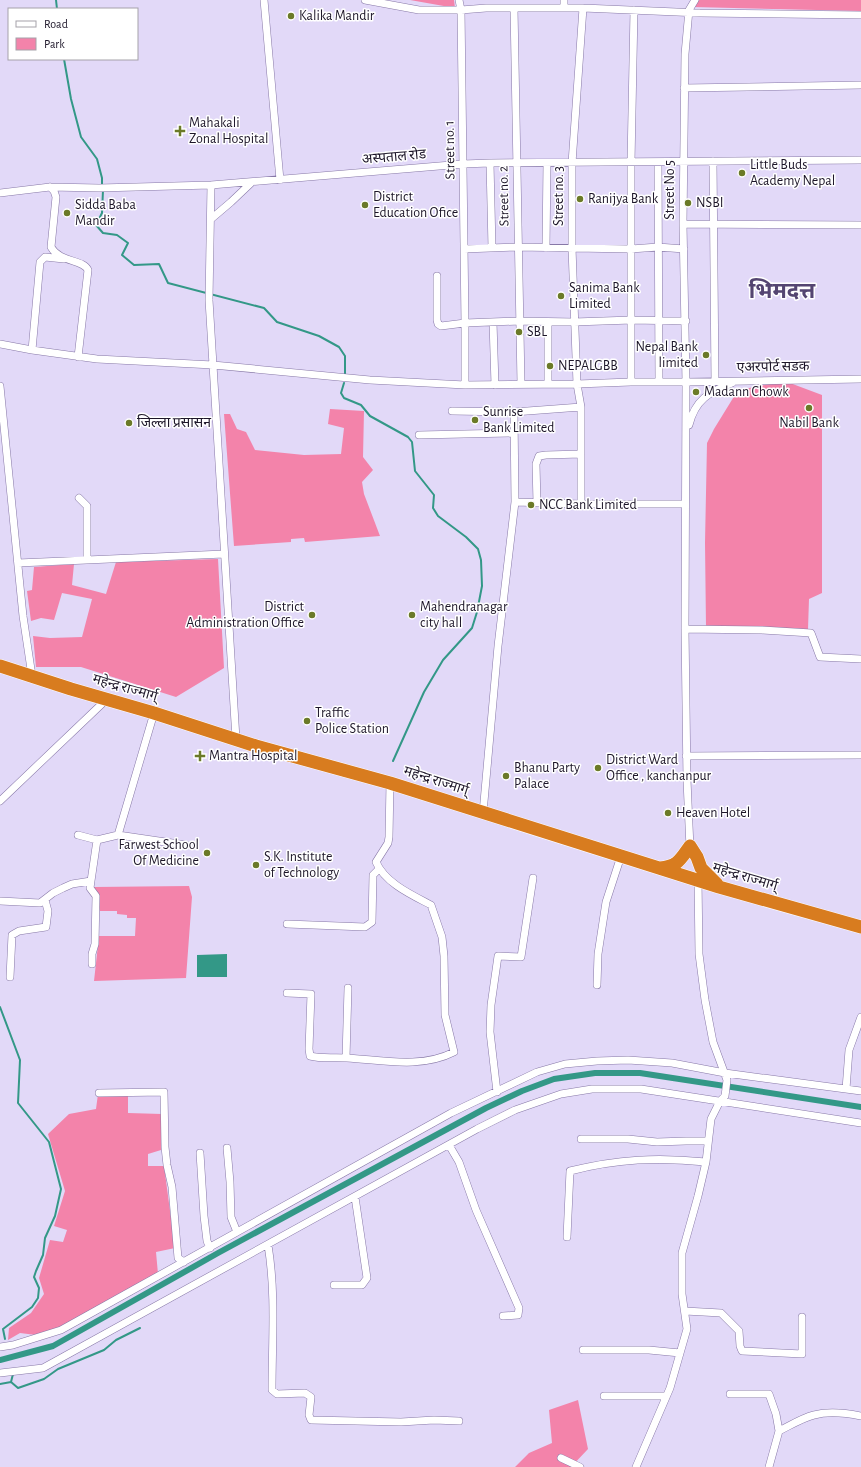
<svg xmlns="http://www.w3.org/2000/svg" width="861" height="1467" viewBox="0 0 861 1467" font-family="'Alegreya Sans','Noto Sans Devanagari',sans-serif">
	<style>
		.green { fill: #f383aa }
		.water { fill: #339887 }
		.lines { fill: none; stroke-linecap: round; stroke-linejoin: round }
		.stream { stroke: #339887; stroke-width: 2 }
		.canal { stroke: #339887; stroke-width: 6 }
		.street-casing { stroke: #8778a7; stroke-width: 8 }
		.highway-casing { stroke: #fff; stroke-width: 14 }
		.street { stroke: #fff; stroke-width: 7 }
		.highway { stroke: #d87c1f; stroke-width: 13 }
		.poi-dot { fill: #6b7a28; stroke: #fff; stroke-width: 1.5 }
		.labels { text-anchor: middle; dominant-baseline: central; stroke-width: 3; stroke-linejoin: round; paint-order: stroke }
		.poi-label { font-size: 14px; fill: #1d1629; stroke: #fff; text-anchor: start }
		.street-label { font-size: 14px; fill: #1d1629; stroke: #fff }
		.town-label { font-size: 22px; font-weight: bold; fill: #544571; stroke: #fff }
	</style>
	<rect width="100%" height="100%" fill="#e2d9f8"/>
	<path class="green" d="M410,0h44l1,8z
		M696,0h165v11l-168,-4z
		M781,382l9,1 32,12v198l-13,6 -1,30 -102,-2 -1,-84 2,-100 7,-14 24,-39z
		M330,409l34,2 -1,46 10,13 -11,12 2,12 16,42 -75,6 -1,-4 -13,1v3l-57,4 -10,-132h6l7,15 9,3 9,18 49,5 37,-1 3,-26 -16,-4z
		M218,559l6,109 -48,29 -95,-30h-45l-3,-31 17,2 32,-1 10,-38 -30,-6 -8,27 -13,-2 -10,3 -4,-30 5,-1 2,-23 40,-3 -2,21 34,9 10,-32z
		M189,886l3,11 -6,81 -92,3 5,-45h36l1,-18h-9v-3l-10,-1v-3h-17l-6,-24z
		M98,1094h30v19l34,1 -1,36 -13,4v12h16l11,82 -19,4 2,22 -98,53 -24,8 -16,-2 -12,7 1,-12 22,-15 13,-19 -5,-16 11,-38 13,2 4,-12 -13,-4 11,-35 -17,-57 21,-20 27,-5z
		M578,1400l10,49 -17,18h-56l14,-14 23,-10 -3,-33z"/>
	<path class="water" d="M227,954v23h-30v-22z"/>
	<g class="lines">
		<path class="stream" d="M56,0l1,9
			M64,59l7,40 10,38 16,22 5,19v8
			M103,190l-1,23 -6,12 7,8 14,2 11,8 -6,12 12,10 25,-1 9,19 96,25 13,14 42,14 20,11 6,9v18
			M344,383l-3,10 3,5 17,7 9,11 38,21 4,5 3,29 19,24 -1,13 5,8 28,21 12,12 3,11 1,26 -5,26 -5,16 -29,32 -19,32 -31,69
			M0,1007l20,53 -2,43 31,39 12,47 -6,27 -10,22 -2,17 -7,16 -2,6 5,11 -1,10 -6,9 -29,22 2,10
			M13,1374l-2,8 7,6 26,-9 14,-10 46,-19 12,-10 24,-12
			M0,1384l11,-2"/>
		<path class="canal" d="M0,1360l53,-14 165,-93 268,-145 36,-17 32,-12 41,-6h45l221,34"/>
		<g class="street-casing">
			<path id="street" d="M264,0l16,180
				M365,0l54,10h42l25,-2h97l117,5 161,2
				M459,0l2,10 4,313v62
				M514,8l7,376
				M564,8v-8
				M684,88l177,-3
				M713,161l2,221
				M658,162l1,220
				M490,163l2,85
				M211,185l-2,115 27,439
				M50,187l4,4 2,6 -5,50c9,16 32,12 37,23l-10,87
				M0,193l50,-6 49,1 112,-3 252,-21 27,-1 371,-3
				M211,219l20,-17 20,-19
				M683,224l178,1
				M546,248l1,-85
				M464,249l54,-2 113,2 27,-2 26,2
				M437,276v44l1,4 3,2 24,-3 55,-2 54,1 58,-2 54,1
				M493,322l2,63
				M548,322v62
				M0,344l32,6 65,9 116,6 157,15 95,5 112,-1 54,-2h55l175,-3
				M32,350l8,-88 5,-5 19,2
				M631,382v-220l3,-152
				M0,386l23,230 9,60
				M452,411l62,1
				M689,425c6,-25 20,-33 43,-42
				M419,435l95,-2
				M79,498l8,8v54
				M515,502l-1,-90 67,-5
				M537,503l-1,-39 3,-8 7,-1 35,-1
				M581,504v-97l-4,-23 -5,-136v-85l11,-155
				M18,563l206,-9
				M685,629l77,1 49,3 9,24 41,2
				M686,756l175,-1
				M0,801l107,-102
				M483,813l15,-167 17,-144 66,2h104
				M78,835l19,5 21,-5 68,10
				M118,835l36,-122
				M690,848l-3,-68 -2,-151 1,-247 -3,-158 2,-170 4,-44 6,-10
				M91,881l-1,7 6,8 -1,48 -3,10v10
				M0,901l40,2 13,-10 10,-5 9,-4 19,-3 6,-41
				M287,924l78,3 7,-5 1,-47 6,-6
				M10,977l2,-42 7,-4 27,-4 2,-16 -3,-11
				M597,985l1,-31 8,-52 15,-46
				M287,993l24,1 -2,55 1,7c12,3 24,1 37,2 35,2 74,11 107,-6l-9,-37 -1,-59 -2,-19 -11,-32c-19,-10 -46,-22 -55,-43l12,-19 1,-6 1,-54
				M346,1058l2,-70
				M846,1089l3,-39 12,-33
				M497,1092l-7,-60 1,-27 7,-49 23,1 12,-79
				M99,1093l65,-1 1,55 2,18 5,22 6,71 6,4
				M581,1139h47l29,3 29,-1h22
				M449,1145l10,17 17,48 43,98 -1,7 -15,1
				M227,1148l3,34 1,35 6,15
				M200,1153l4,63 3,25 3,7
				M567,1237l3,-66c47,-12 88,-14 136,-9
				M268,1245c8,49 4,96 4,145l5,4 28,-1 6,4 -2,18 2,5 90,2 33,-2 25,1
				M334,1285h28l5,-7 -12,-81
				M685,1311l36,2 18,18 1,15 2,5 60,3v-37
				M0,1347l13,-2 48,-15 390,-217 86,-41 28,-8 32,-3 31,-1 44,3 53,10 136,18
				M583,1350h66l31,3
				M0,1373l43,-5 434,-239 38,-19 46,-16 31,-5h49l220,34
				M730,1394h39l7,20 3,17
				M604,1396h62
				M561,1458l19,9
				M636,1467l34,-79 17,-59 -5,-35v-41l16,-57 8,-34 5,-43 9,-18 5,-5 2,-16 -14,-38 -8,-42 -6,-46 -1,-75
				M769,1467l10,-36c12,-6 23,-13 35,-16 15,-4 32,-2 47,1"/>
		</g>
		<g class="highway-casing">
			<path id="highway" d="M0,666l71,23 83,24 102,33 134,37 329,104 142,40
				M660,868c18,-2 20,-8 30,-22l7,11 4,11 16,16"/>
		</g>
		<use href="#street" class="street"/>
		<use href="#highway" class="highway"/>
	</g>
	<g class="poi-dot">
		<circle cx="291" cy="16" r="4"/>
		<path d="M178 125h4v4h4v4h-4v4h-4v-4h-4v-4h4z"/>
		<circle cx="742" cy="173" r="4"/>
		<circle cx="580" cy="199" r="4"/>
		<circle cx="688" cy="203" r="4"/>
		<circle cx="365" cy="205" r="4"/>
		<circle cx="67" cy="213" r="4"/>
		<circle cx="561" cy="296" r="4"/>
		<circle cx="519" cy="332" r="4"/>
		<circle cx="706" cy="355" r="4"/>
		<circle cx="550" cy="366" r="4"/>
		<circle cx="696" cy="392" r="4"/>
		<circle cx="809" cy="408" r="4"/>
		<circle cx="475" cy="420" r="4"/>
		<circle cx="129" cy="423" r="4"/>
		<circle cx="531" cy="505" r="4"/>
		<circle cx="312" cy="615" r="4"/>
		<circle cx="412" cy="615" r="4"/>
		<circle cx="307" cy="721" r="4"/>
		<path d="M198 750h4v4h4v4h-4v4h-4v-4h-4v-4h4z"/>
		<circle cx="598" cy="768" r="4"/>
		<circle cx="506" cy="776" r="4"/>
		<circle cx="668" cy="813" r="4"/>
		<circle cx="207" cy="853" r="4"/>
		<circle cx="256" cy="865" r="4"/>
	</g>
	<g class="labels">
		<g class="poi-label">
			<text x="299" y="16">Kalika Mandir</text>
			<text x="189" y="123">Mahakali<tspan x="189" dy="16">Zonal Hospital</tspan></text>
			<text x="750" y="165">Little Buds<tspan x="750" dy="16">Academy Nepal</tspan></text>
			<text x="373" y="197">District<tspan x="373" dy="16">Education Ofice</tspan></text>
			<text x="588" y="199">Ranijya Bank</text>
			<text x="696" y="203">NSBI</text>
			<text x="75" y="205">Sidda Baba<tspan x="75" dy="16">Mandir</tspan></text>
			<text x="569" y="288">Sanima Bank<tspan x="569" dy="16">Limited</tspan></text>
			<text x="527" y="332">SBL</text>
			<text x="698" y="347" text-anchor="end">Nepal Bank<tspan x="698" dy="16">limited</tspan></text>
			<text x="558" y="366">NEPALGBB</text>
			<text x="704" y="392">Madann Chowk</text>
			<text x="483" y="412">Sunrise<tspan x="483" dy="16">Bank Limited</tspan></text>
			<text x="137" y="423">जिल्ला प्रसासन</text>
			<text x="809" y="423" text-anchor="middle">Nabil Bank</text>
			<text x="539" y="505">NCC Bank Limited</text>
			<text x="304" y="607" text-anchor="end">District<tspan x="304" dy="16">Administration Office</tspan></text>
			<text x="420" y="607">Mahendranagar<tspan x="420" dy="16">city hall</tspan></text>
			<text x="315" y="713">Traffic<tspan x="315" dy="16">Police Station</tspan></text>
			<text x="209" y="756">Mantra Hospital</text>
			<text x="606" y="760">District Ward<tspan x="606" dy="16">Office , kanchanpur</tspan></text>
			<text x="514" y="768">Bhanu Party<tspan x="514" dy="16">Palace</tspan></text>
			<text x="676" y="813">Heaven Hotel</text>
			<text x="199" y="845" text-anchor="end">Farwest School<tspan x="199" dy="16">Of Medicine</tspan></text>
			<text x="264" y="857">S.K. Institute<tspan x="264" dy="16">of Technology</tspan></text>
		</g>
		<g class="street-label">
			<text transform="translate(450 150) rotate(-91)">Street no. 1</text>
			<text transform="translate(394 157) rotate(-5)">अस्पताल रोड</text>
			<text transform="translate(670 190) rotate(-90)">Street No 5</text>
			<text transform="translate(504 196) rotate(-91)">Street no. 2</text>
			<text transform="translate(559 196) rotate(-90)">Street no. 3</text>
			<text transform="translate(773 367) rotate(-1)">एअरपोर्ट सडक</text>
			<text transform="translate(125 688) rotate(16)">महेन्द्र राज्मार्ग्</text>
			<text transform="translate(436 781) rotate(18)">महेन्द्र राज्मार्ग्</text>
			<text transform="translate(745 877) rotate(17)">महेन्द्र राज्मार्ग्</text>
		</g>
		<g class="town-label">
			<text x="782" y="291">भिमदत्त</text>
		</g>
	</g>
	<rect x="8" y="8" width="130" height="52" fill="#ffffff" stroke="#a5a2a9"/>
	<rect x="16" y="21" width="20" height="6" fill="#ffffff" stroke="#a5a2a9"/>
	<text x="44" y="28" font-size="12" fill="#1d1629">Road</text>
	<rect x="16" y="38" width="20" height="12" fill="#f383aa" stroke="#a5a2a9"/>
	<text x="44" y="48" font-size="12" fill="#1d1629">Park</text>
</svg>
